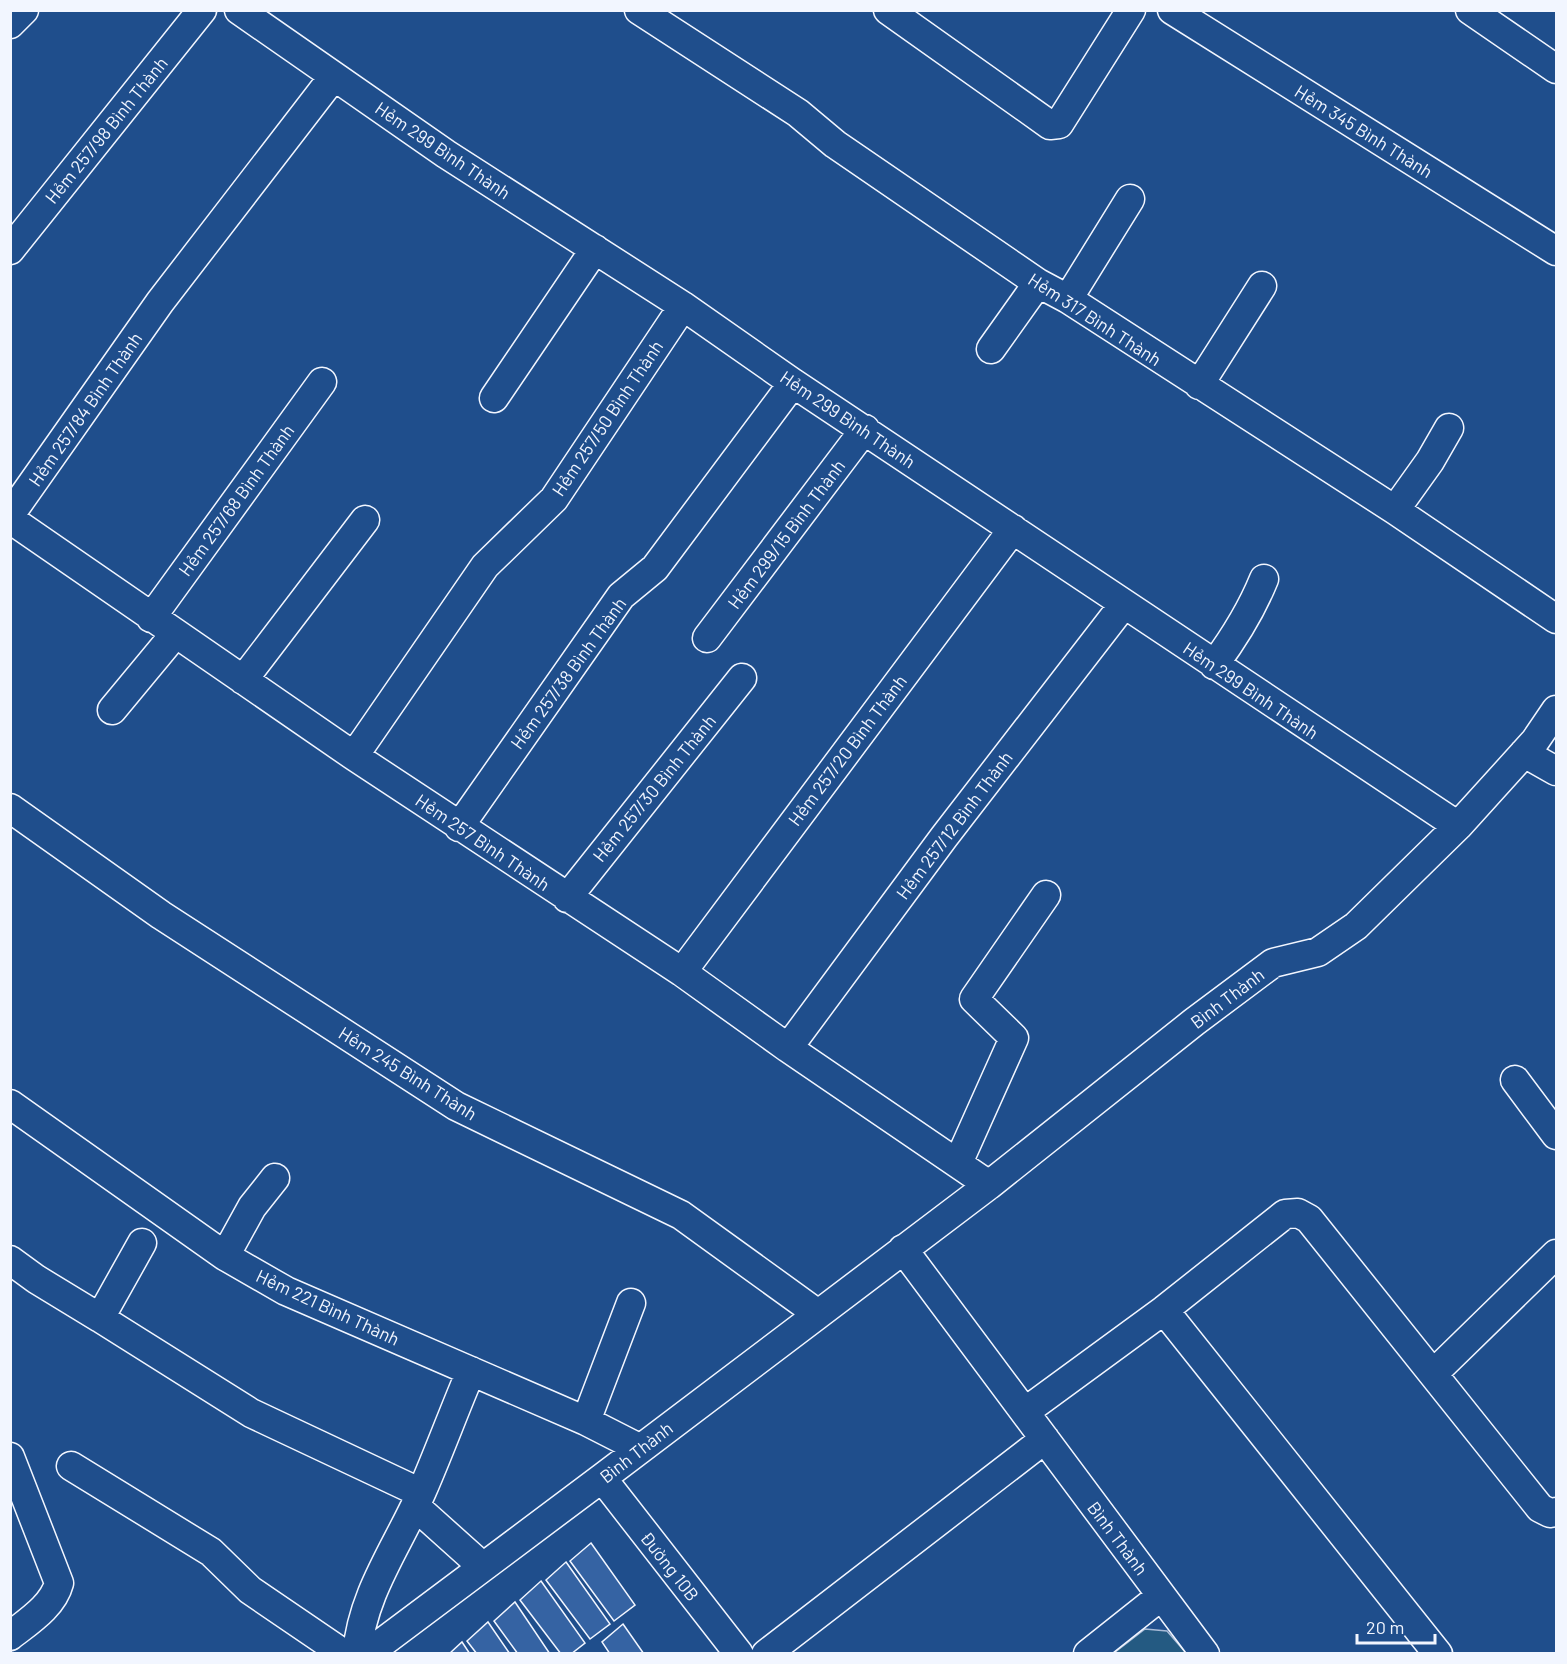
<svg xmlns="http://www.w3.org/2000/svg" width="1567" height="1664" viewBox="0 0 1567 1664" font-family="Barlow,sans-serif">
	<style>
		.green { fill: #245a82; stroke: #a8bbd7; stroke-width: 1.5 }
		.building { fill: #3563a3; stroke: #f2f6ff; stroke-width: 1.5 }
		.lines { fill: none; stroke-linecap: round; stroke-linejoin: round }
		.minor-casing { stroke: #f2f6ff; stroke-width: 31 }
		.minor { stroke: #1f4e8c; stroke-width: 28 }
		.labels { text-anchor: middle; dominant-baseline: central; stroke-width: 4.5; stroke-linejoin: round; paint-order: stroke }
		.street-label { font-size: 18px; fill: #f2f6ff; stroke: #1f4e8c }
	</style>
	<rect width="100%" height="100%" fill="#1f4e8c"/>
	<path class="green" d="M1145,1629l22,2 19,22h-72z"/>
	<path class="building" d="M591,1543l44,62 -21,16 -44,-60z
		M566,1562l44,62 -20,15 -44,-59z
		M541,1581l44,62 -14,11h-10l-41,-54z
		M515,1602l35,52h-32l-24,-33z
		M488,1622l22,32h-33l-10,-13z
		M623,1624l21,30h-34l-8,-12z
		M462,1642l8,12h-21z"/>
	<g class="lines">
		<g class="minor-casing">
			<path id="minor" d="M239,10l207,144 237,152 110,77 665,443
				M639,10l159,103 37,31 203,139 30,16 327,211 161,109
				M888,10l162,115 9,-1 72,-114
				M1172,10l384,241
				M1470,10l86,59
				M10,24l14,-14
				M10,250l192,-240
				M1068,299l62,-100
				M991,349l47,-66
				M1199,385l63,-99
				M494,398l101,-149
				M1395,510l35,-49 19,-33
				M10,515l150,-213 174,-226
				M10,519l344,237 328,216 106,76 201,137
				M151,618l171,-236
				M707,638l158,-209
				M1214,665c20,-27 37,-54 50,-86
				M243,680l122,-160
				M112,710l63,-76
				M1524,753l32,18
				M354,756l131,-190 69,-67 129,-193
				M10,808l151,107 295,191 225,109 137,99
				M459,827l162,-231 34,-28 138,-185
				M567,898l175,-220
				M682,972l331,-443
				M788,1048l156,-211 180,-233
				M1515,1080l41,55
				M10,1104l215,152 61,35 300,130 53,27
				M958,1163l56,-125 -40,-39 72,-104
				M142,1243l-42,75 151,95 170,80
				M903,1249l302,405
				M225,1256l27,-49 23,-29
				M10,1260l26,19 64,39
				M1164,1310l274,344
				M1433,1374l123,-120
				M1026,1411l138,-101 121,-96 13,-1 11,6 231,289 10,5 6,-1
				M586,1421l45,-118
				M10,1457l49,126c-6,23 -30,38 -49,53
				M71,1466l140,86 39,38 94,64
				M602,1478l137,176
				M415,1506l68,61
				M357,1654c5,-61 41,-108 65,-163 17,-39 32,-80 49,-120
				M367,1654l235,-176 387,-293 205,-163 79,-59 45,-11 38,-26 102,-100 77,-85 21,-31
				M766,1654l279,-215
				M1088,1654l73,-58"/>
		</g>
		<use href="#minor" class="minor"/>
	</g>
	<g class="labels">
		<g class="street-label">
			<text transform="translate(106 130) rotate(-51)">Hẻm 257/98 Bình Thành</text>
			<text transform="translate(1364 131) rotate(32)">Hẻm 345 Bình Thành</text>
			<text transform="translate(443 150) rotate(34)">Hẻm 299 Bình Thành</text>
			<text transform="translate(1095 319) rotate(33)">Hẻm 317 Bình Thành</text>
			<text transform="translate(85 409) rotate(-55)">Hẻm 257/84 Bình Thành</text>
			<text transform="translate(607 418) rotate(-56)">Hẻm 257/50 Bình Thành</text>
			<text transform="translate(848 419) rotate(34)">Hẻm 299 Bình Thành</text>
			<text transform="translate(236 500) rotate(-54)">Hẻm 257/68 Bình Thành</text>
			<text transform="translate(786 534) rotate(-53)">Hẻm 299/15 Bình Thành</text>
			<text transform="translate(568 673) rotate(-54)">Hẻm 257/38 Bình Thành</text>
			<text transform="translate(1251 690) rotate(34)">Hẻm 299 Bình Thành</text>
			<text transform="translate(847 750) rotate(-53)">Hẻm 257/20 Bình Thành</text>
			<text transform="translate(654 788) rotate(-51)">Hẻm 257/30 Bình Thành</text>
			<text transform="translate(954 825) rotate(-53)">Hẻm 257/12 Bình Thành</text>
			<text transform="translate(483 842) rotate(34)">Hẻm 257 Bình Thành</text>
			<text transform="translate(1227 998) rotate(-37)">Bình Thành</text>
			<text transform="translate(408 1073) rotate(32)">Hẻm 245 Bình Thành</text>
			<text transform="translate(328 1307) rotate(25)">Hẻm 221 Bình Thành</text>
			<text transform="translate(636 1452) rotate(-38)">Bình Thành</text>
			<text transform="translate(1118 1538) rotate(53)">Bình Thành</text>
			<text transform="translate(670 1566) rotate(52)">Đường 10B</text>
		</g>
	</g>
	<rect width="1567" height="1664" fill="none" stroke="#f2f6ff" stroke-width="24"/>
	<path d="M1357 1634v9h78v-9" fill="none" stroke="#f2f6ff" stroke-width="3"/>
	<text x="1366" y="1634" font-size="18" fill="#f2f6ff" stroke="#1f4e8c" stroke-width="4.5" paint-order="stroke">20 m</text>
</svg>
